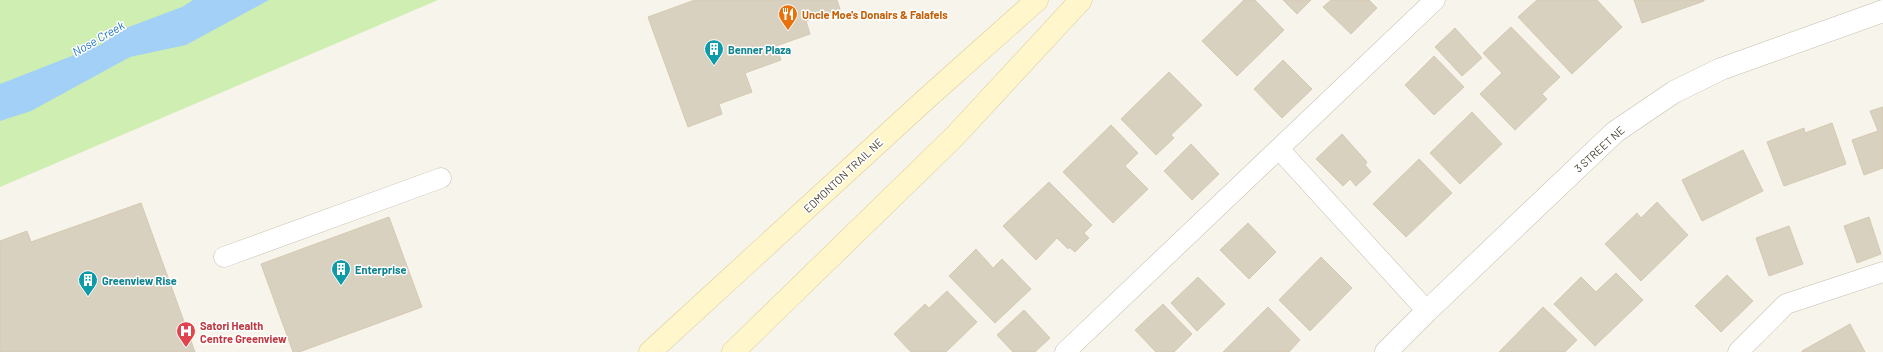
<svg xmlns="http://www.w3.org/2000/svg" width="1883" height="352" viewBox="0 0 1883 352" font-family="Barlow,sans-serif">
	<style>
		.green { fill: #cfeeb1 }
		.water { fill: #a3d0f7 }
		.building { fill: #d9d1bf; stroke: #d5c9b1 }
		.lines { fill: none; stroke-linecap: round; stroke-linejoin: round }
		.lane-casing { stroke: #c3bdac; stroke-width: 21 }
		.street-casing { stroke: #c3bdac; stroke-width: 23 }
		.secondary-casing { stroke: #dacc97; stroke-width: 23 }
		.lane { stroke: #fff; stroke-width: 20 }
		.street { stroke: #fff; stroke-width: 22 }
		.secondary { stroke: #fff6cc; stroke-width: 22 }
		.labels { text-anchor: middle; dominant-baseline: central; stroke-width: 3; stroke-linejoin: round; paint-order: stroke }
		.food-label { font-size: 11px; font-weight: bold; fill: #c56008; stroke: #fff; text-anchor: start }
		.culture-label { font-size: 11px; font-weight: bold; fill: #0d838f; stroke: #fff; text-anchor: start }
		.street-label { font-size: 11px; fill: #4c4537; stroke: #fff }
		.health-label { font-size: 11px; font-weight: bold; fill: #be3a42; stroke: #fff; text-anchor: start }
		.water-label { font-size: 12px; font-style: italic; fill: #2578c3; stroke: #fff }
	</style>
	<rect width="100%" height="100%" fill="#f7f4eb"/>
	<path class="green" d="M0,0h438l-438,187z"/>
	<path class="water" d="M193,0h76l-83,45 -56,12 -99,54 -31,10v-37l100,-39 26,-17 56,-21z"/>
	<path class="building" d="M695,0h142l3,9 -34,12 4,13 -34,12 5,14 -36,13 7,19 -33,12 3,10 -34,13 -40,-110z
		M1244,0h11l29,30 -47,46 -35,-35z
		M1283,0h28l-14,14z
		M1331,0h38l8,8 -26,26 -28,-27z
		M1537,0h60l25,27 -50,47 -54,-57z
		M1634,0h70v1l-62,22z
		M1511,27l49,50 -18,17 5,5 -32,31 -35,-36 22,-21 -19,-20z
		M1455,28l27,30 -20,18 -27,-29z
		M1434,56l30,31 -30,28 -29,-30z
		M1283,60l29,29 -30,29 -28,-29z
		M1169,72l33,33 -31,30 3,3 -18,17 -35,-36z
		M1883,107v61l-19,7 -12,-35 26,-9 -8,-20z
		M1472,112l30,32 -42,40 -30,-31z
		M1832,123l14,41 -62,22 -17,-44 37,-14 1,5z
		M1111,125l27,28 -13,13 23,23 -35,34 -50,-51z
		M1342,134l25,28 -2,3 6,7 -15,14 -6,-7 -7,7 -27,-27z
		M1191,144l28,30 -27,26 -28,-29z
		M1743,150l20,41 -61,30 -20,-41z
		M1419,159l33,34 -46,44 -33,-33z
		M1049,182l43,43 -8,8 5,5 -14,14 -6,-5 -1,2 -11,-11 -21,22 -33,-34z
		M1657,202l31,33 -47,46 -36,-37 32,-31 4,5z
		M141,203l54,149h-195v-111l27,-10 4,11z
		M389,217l33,90 -123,45h-6l-32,-88z
		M1869,217l12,37 -24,9 -13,-37z
		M1248,223l28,29 -27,27 -29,-29z
		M1789,226l14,38 -34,12 -13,-38z
		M976,249l17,19 9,-9 29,30 -36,34 -46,-47z
		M1321,257l31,31 -42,43 -31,-31z
		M1616,273l27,27 -48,46 -41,-42 27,-27 15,15z
		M1727,275l26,26 -32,31 -26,-26z
		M1198,277l27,27 -28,27 -26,-28z
		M947,291l30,31 -31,30h-35l-17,-18 31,-30 4,4z
		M1163,304l29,30 -18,18h-18l-21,-22z
		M1268,307l32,33 -11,12h-66z
		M1543,307l34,33 -12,12h-66z
		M1024,310l26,28 -15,14h-22l-16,-17z
		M1850,324l15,28h-63v-1z"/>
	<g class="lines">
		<g class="lane-casing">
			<path id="lane" d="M1279,149l148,162
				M224,257l217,-79
				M1065,352l370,-352
				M1738,352l48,-48 97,-32"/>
		</g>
		<g class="street-casing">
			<path id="street" d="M1386,352l41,-41 188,-179 59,-40 47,-23 162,-58"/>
		</g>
		<g class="secondary-casing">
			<path id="secondary" d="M650,352l276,-253 111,-99
				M733,352l221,-215 127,-137"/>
		</g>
		<use href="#lane" class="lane"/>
		<use href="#street" class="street"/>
		<use href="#secondary" class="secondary"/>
	</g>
	<defs>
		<g id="restaurant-pin" transform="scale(1)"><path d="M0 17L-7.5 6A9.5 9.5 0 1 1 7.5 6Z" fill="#e8710a" stroke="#fff"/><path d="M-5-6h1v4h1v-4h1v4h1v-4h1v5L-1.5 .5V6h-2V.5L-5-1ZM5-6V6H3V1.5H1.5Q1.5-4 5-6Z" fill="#fff"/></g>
		<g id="building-pin" transform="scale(1)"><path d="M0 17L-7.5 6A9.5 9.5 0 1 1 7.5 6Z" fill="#0f9aa8" stroke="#fff"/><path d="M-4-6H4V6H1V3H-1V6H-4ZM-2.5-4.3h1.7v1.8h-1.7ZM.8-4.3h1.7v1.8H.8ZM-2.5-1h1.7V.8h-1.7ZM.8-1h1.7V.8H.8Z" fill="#fff"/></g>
		<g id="hospital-pin" transform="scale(1)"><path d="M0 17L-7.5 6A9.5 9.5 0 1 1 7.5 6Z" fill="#e0444e" stroke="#fff"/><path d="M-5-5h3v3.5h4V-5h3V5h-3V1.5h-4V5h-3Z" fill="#fff"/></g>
	</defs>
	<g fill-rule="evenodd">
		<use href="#restaurant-pin" x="788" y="14"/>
		<use href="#building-pin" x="714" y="49"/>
		<use href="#building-pin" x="341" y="269"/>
		<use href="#building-pin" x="88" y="280"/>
		<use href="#hospital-pin" x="186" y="331"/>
	</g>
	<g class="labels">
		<g class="food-label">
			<text x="802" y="14">Uncle Moe's Donairs &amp; Falafels</text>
		</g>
		<g class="culture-label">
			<text x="728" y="49">Benner Plaza</text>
			<text x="355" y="269">Enterprise</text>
			<text x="102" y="280">Greenview Rise</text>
		</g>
		<g class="street-label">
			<text transform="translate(1599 149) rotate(-42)">3 STREET NE</text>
			<text transform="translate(843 175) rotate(-43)">EDMONTON TRAIL NE</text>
		</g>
		<g class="health-label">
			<text x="200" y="325">Satori Health<tspan x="200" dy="13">Centre Greenview</tspan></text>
		</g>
		<g class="water-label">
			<text transform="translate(98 38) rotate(-30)">Nose Creek</text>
		</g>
	</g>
</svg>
